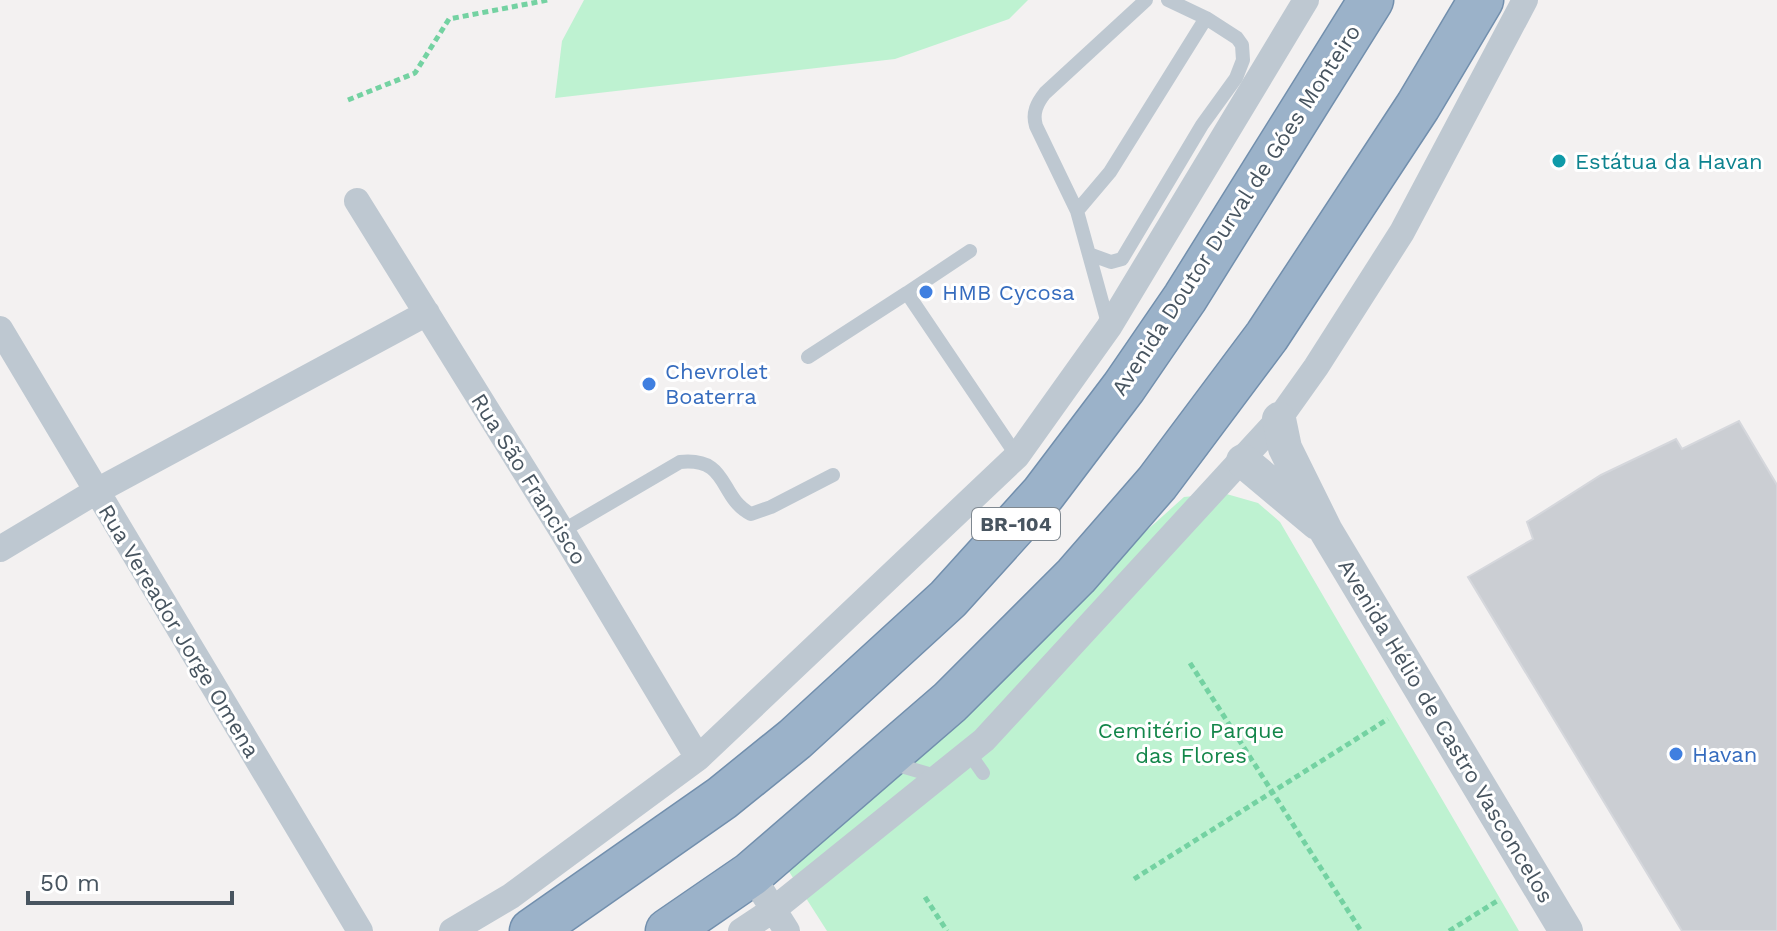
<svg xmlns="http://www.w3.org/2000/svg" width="1777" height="931" viewBox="0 0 1777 931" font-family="'Work Sans',sans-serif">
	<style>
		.green { fill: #bef2d1 }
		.building { fill: #cbced3; stroke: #d5d7dc; stroke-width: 2 }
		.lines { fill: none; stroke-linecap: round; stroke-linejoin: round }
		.trunk-casing { stroke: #728fad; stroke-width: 47 }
		.path { stroke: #74d2a2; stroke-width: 5; stroke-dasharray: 6 4; stroke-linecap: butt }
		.service { stroke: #bec8d1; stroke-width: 14 }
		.minor { stroke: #bec8d1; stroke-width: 26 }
		.tertiary { stroke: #bec8d1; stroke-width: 34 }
		.trunk { stroke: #9bb2c9; stroke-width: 44 }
		.culture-dot { fill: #0f9aa8; stroke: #fff; stroke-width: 3 }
		.shop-dot { fill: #3f7fe0; stroke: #fff; stroke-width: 3 }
		.labels { text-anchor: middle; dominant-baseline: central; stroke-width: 6; stroke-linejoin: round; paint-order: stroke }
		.shield { fill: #fff; stroke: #7f8890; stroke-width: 2 }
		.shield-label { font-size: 20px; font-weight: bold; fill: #485560 }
		.culture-label { font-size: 22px; fill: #0d838f; stroke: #fff; text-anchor: start }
		.street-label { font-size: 22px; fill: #485560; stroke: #fff }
		.shop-label { font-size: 22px; fill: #366cbe; stroke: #fff; text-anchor: start }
		.park-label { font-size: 22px; fill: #13864a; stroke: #fff }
	</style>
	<rect width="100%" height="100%" fill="#f3f1f1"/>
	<path class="green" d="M584,0h444l-19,19 -114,40 -340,39 7,-57z
		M1223,493l35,10 22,19 239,409h-692l-46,-72 403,-362z"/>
	<path class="building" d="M1739,421l38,64v446h-95l-214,-354 65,-38 -6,-17 74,-47 75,-36 6,10z"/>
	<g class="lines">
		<g class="trunk-casing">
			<path id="trunk" d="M532,931l190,-133 73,-59 153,-140 95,-105 81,-107 61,-89 186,-298
				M668,931l83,-57 199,-172 126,-126 81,-93 110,-147 151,-230 63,-106"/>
		</g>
		<path class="path" d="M348,100l67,-27 34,-54 99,-19
			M1190,663l171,268
			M1134,879l254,-160
			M925,897l22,34
			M1449,931l48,-30"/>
		<path class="service" d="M1077,211l33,-39 96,-154
			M1089,254l22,8 11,-3 80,-134 34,-47 7,-18 -1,-15 -5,-7 -31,-20 -38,-18
			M907,293l63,-42
			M1109,327l-32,-116 -41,-85c-4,-13 1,-23 9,-33l101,-93
			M808,357l99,-64 110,163
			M562,531l118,-69c50,-5 38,35 71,52l20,-7 62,-32
			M969,753l14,20
			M891,763l48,14"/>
		<path class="minor" d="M357,201l205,330 136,227
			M0,329l360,602
			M0,549l95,-57 332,-179
			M751,874l36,57
			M452,931l59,-35 187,-138 319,-302 92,-129 197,-327
			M741,931l32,-21 211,-170 295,-321 37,-52 86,-135 123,-232"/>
		<path class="tertiary" d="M1279,419l6,29 41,83 240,400
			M1243,461l74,62"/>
		<use href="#trunk" class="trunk"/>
	</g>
	<circle class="culture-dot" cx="1559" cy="161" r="8"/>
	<g class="shop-dot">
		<circle cx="926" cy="292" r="8"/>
		<circle cx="649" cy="384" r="8"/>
		<circle cx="1676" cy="754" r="8"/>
	</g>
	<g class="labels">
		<rect class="shield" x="972" y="508" width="88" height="32" rx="6"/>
		<g class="shield-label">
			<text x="1016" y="524">BR-104</text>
		</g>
		<g class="culture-label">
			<text x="1575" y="161">Estátua da Havan</text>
		</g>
		<g class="street-label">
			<text transform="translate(1236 210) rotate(-57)">Avenida Doutor Durval de Góes Monteiro</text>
			<text transform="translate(529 479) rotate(58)">Rua São Francisco</text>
			<text transform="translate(179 631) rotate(59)">Rua Vereador Jorge Omena</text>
			<text transform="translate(1446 731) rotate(59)">Avenida Hélio de Castro Vasconcelos</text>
		</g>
		<g class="shop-label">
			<text x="942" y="292">HMB Cycosa</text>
			<text x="665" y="371">Chevrolet<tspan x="665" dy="25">Boaterra</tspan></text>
			<text x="1692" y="754">Havan</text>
		</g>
		<g class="park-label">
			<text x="1191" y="730">Cemitério Parque<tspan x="1191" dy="25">das Flores</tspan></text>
		</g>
	</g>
	<path d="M28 891v12h204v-12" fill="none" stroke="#485560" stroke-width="4"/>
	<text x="40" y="891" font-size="24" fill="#485560" stroke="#ffffff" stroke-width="6" paint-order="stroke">50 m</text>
</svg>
